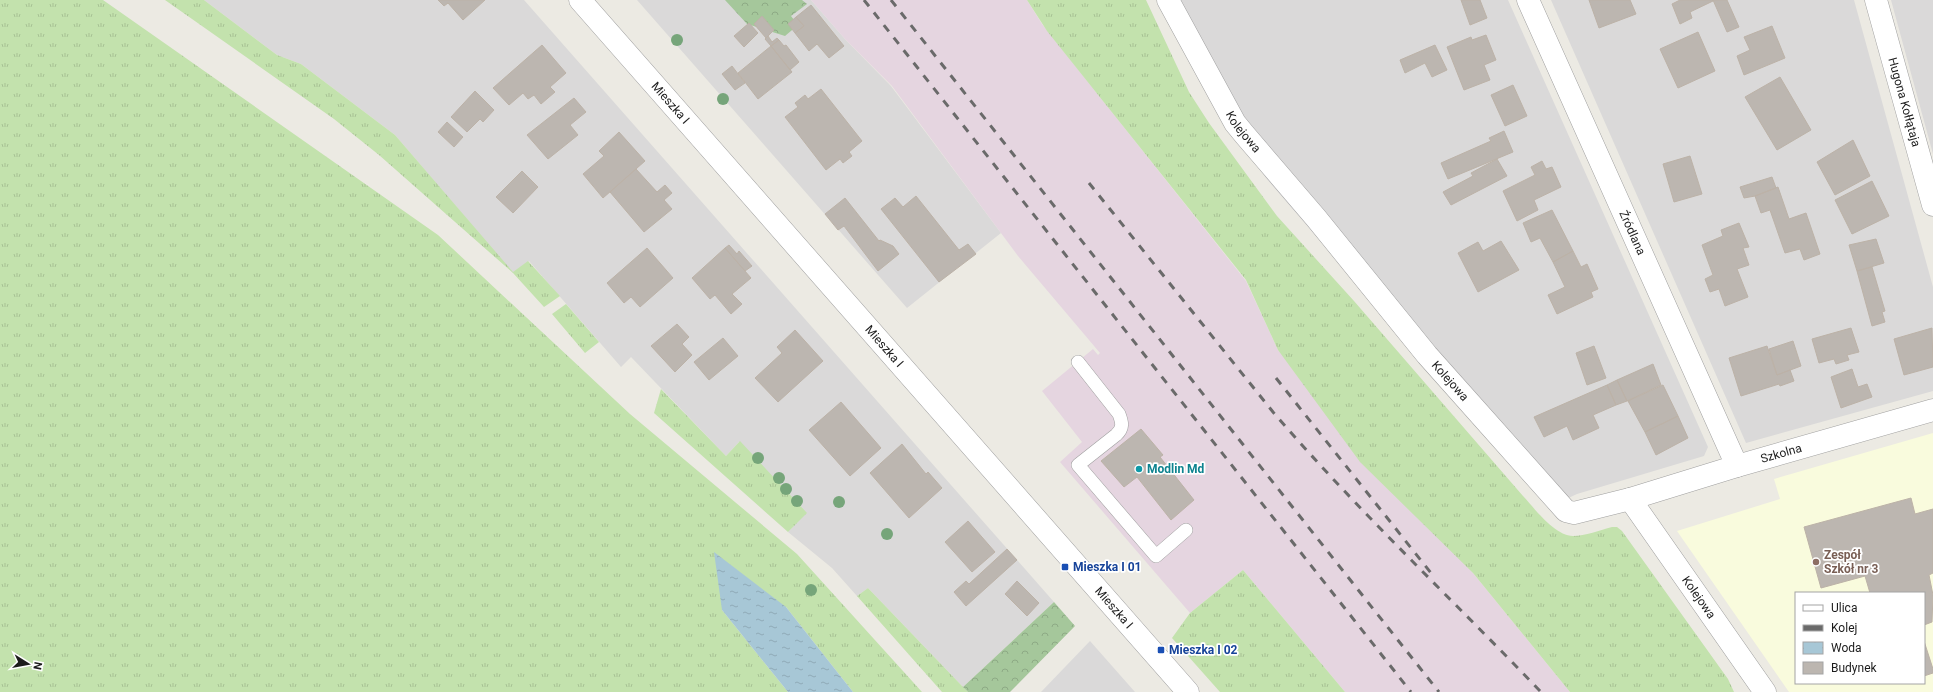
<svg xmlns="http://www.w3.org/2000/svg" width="1933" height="692" viewBox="0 0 1933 692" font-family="Roboto,sans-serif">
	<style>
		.residential { fill: #dad9d9 }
		.industrial { fill: #e5d5e0 }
		.education { fill: #f9fbdd; fill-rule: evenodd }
		.grass { fill: url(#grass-tufts) }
		.forest { fill: url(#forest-crowns) }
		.water { fill: url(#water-ripples) }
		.building { fill: #bcb6b0; stroke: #bcb2a7 }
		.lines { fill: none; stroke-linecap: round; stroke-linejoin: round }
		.lane-casing { stroke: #a0a0a0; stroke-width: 14 }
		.street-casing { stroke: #a0a0a0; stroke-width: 23 }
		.lane { stroke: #fff; stroke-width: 13 }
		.street { stroke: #fff; stroke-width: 22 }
		.rail { stroke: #6a6a6a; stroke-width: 3; stroke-dasharray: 8 8; stroke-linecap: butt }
		.tree { fill: #76a57a }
		.culture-dot { fill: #0f9aa8; stroke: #fff; stroke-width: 1.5 }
		.education-dot { fill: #8d6e63; stroke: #fff; stroke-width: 1.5 }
		.transit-dot { fill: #1a4fb4; stroke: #fff; stroke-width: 1.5 }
		.labels { text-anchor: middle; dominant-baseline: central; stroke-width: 3.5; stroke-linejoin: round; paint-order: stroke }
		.street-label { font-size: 12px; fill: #1c1c1c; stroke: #fff }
		.culture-label { font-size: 12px; font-weight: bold; fill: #0d838f; stroke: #fff; text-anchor: start }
		.education-label { font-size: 12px; font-weight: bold; fill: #785e54; stroke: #fff; text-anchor: start }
		.transit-label { font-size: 12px; font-weight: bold; fill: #164399; stroke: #fff; text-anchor: start }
	</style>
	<defs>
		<pattern id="grass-tufts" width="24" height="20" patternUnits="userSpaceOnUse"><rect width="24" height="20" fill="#c3e2ad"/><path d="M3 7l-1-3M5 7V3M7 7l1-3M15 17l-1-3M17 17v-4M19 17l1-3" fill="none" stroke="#a7c194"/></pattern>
		<pattern id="forest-crowns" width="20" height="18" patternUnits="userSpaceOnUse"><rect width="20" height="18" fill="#a5c79b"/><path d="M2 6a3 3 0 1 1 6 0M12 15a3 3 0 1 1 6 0" fill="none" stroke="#8daa85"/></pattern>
		<pattern id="water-ripples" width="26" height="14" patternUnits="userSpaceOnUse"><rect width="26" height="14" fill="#a7c7d6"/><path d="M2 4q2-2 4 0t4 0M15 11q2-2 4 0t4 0" fill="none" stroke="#8faab7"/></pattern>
	</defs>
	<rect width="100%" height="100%" fill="#eceae3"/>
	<path class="residential" d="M204,0h320l530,602 -91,85 -95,-99 -11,8 -25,-28 -44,-36 18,-19 -67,-71 -13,14 -95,-99 -10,10 -92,-106 -16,12 -118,-138 -94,-71 -24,-9z
		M637,0h174l34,39 46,47 110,147 -94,75z
		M1159,0h349l200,447 -4,9 -127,38 -28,13 -283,-329 -57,-80z
		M1551,0h303l79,287v104l-187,52z
		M1891,0h42v154z
		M1090,641l45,51h-94z"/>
	<path class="industrial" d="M811,0h216l15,24 204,257 32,69 195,223 97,119h-225l-102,-122 -53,43 -130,-151 22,-20 -40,-51 51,-42 5,6 2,-2 -82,-97 -126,-170 -47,-47z"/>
	<path class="education" d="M1933,433v259h-144l-112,-161 103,-32 -6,-20zM1796,593h128v90h-128z"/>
	<path class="grass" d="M0,0h103l335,235 192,179 167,140 125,138h-69l-67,-85 -64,3 66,82h-788z
		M165,0h39l73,55 24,9 94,71 118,137 15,-11 32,35 -16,11 -31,-34 -134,-118 -45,-36z
		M1027,0h119l43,92 20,31 68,93 77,85 169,195c11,12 32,40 50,40 12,0 27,-6 39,-9h5l5,4 106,148 6,13h-164l-97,-119 -113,-111 -82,-112 -32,-70 -199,-249z
		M566,304l33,38 -14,11 -33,-39z
		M661,389l65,67 14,-15 67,72 -19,19 -134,-119z
		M1243,570l102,122h-125l-48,-54 18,-25z
		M868,588l95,99 5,5h-26l-85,-96z"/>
	<path class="forest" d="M725,0h77l5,4 -16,12 7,9 -13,11 -38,-12z
		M1054,602l21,24 -65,66h-42l-5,-5z"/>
	<path class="water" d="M714,552l72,55 67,85h-65l-66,-82z"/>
	<path class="building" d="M438,0h47l-22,20 -15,-17 -4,3z
		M1461,0h19l7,18 -17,7z
		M1589,0h41l6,14 -37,14z
		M1680,0h33v1l-23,11 2,6 -12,6 -8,-20z
		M1713,0h14l12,27 -12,5z
		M811,5l33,41 -15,12 -12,-14 -8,7 -14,-18 9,-7 -8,-9z
		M762,16l12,14 -8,8 -12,-14z
		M796,17l8,9 -9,7 -7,-9z
		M749,23l9,10 -14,14 -10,-11z
		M1772,26l13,32 -41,17 -7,-19 13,-6 -6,-13z
		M1698,32l17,39 -37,17 -18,-39z
		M1486,35l10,25 -12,5 6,15 -26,10 -17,-43 24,-10 1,3z
		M768,36l4,6 5,-4 2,2 -8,6 -6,-7z
		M779,40l5,6 2,-1 13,17 -9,8 -19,-24z
		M542,45l24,28 -16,14 5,5 -14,12 -7,-9 -6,4 -5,-6 -14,12 -16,-17z
		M1435,45l12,25 -15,7 -7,-14 -20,10 -5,-13z
		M771,46l21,26 -34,27 -20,-26z
		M732,66l13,17 -10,7 -13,-16z
		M1780,77l31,53 -34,20 -32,-53z
		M1513,85l14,31 -22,10 -14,-31z
		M821,89l41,52 -13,11 3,4 -9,7 -3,-4 -14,11 -41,-53 13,-10 -3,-4 10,-8 3,4z
		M475,91l19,19 -11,12 -3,-3 -13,13 -16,-15z
		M574,98l12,14 -16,13 8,10 -30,24 -21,-24z
		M447,122l16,15 -9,10 -16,-15z
		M1504,131l9,21 -65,27 -7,-16 50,-22 -2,-3z
		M619,132l26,29 -42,37 -20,-24 21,-18 -5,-5z
		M1853,140l17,36 -35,19 -18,-33z
		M1690,156l12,38 -28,8 -11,-38z
		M1497,159l10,17 -56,29 -8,-13 30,-16 -2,-3z
		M1542,161l4,8 6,-2 9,20 -27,13 4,10 -21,11 -14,-30 32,-16 -4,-8z
		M636,169l21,23 8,-7 7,8 -8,7 8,9 -28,23 -34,-40z
		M522,171l16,16 -25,26 -17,-16z
		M1772,177l4,11 -21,8 -11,2 -4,-11z
		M1872,181l17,35 -37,18 -17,-34z
		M1778,187l11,32 17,-6 14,41 -16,6 -4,-11 -15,4 -15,-43 -9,3 -6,-17z
		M916,196l43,54 9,-6 8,10 -37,28 -58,-73 14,-11 8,9z
		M845,198l34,43 1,-1 13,6 6,8 -21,17 -34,-45 -6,4 -13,-16z
		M1552,210l21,41 -20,11 -13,-24 -9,4 -8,-19z
		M1739,223l10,24 -6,1 6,17 -12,4 11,28 -23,9 -6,-17 -9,3 -5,-13 8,-4 -11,-30 21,-9 -2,-6z
		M1876,239l8,24 -27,8 -8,-26z
		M1501,241l18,29 -41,22 -20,-39 20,-11 5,9z
		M729,245l8,9 2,-3 13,15 -7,5 -20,-23z
		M647,248l26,30 -33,29 -9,-10 -7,6 -17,-20z
		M725,248l26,30 -19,16 10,10 -11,10 -16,-19 -5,4 -18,-21z
		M1573,251l8,16 6,-3 11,25 -7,3 2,5 -36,17 -9,-19 17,-8 -12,-25z
		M1872,267l13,44 -3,1 3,10 -13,4 -15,-55z
		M677,324l12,13 -7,7 10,11 -17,17 -24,-26z
		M1851,328l8,24 -12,3 2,5 -13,4 -2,-5 -15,4 -7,-24z
		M1932,328l1,39 -29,8 -10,-36z
		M795,330l28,31 -45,41 -23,-24 27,-25 -5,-6z
		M723,338l15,18 -29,24 -15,-18z
		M1793,341l8,25 -24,9 -8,-26z
		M1594,346l12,32 -19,7 -11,-32z
		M1767,346l10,29 13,-5 4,11 -14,5 -1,-2 -38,12 -12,-38z
		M1653,364l8,21 -34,16 -10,-21z
		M1852,369l6,18 9,-3 5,13 -31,11 -10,-31z
		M1617,380l10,21 -11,4 -9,-20z
		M1607,385l9,20 -23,10 6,13 -26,12 -6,-14 -23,11 -10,-20z
		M1663,385l15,31 -33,16 -17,-31z
		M841,402l40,46 -31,28 -41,-46z
		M1678,416l10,22 -32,17 -11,-23z
		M1141,429l22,26 -3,2 34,43 -23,20 -34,-43 -13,10 -23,-26z
		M902,444l24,30 2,-2 14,16 -33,30 -39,-45z
		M1911,498l4,16 18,-5v64l-4,2 4,20 -1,27 -8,3v-32h-54l-5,-17 -44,12 -17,-61z
		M968,521l27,31 -23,20 -27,-30z
		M1007,549l10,11 -51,46 -12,-14 12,-11 3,3z
		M1017,581l22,22 -12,13 -22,-22z
		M1924,641l9,28v4l-9,3z"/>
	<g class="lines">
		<g class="lane-casing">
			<path id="lane" d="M1078,362l41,52c3,8 5,14 -3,21l-38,30 78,91 30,-26"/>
		</g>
		<g class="street-casing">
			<g id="street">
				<path id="s1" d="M580,0l608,692"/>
				<path id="s2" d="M1168,0l67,123 9,11 72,84 111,137 139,156 8,2 56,-14 107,-33 196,-56"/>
				<path id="s3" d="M1528,0l209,466"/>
				<path id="s4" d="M1876,0l57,205"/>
				<path id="s5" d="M1630,499l135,193"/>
			</g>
		</g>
		<use href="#lane" class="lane"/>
		<use href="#street" class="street"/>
		<path class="rail" d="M864,0l547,692
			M891,0l548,692
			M1089,183l184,229c84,98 179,187 268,280
			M1276,378l155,195"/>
	</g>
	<g class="tree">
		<circle cx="677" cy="40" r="6"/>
		<circle cx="723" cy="99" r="6"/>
		<circle cx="758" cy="458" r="6"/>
		<circle cx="779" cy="478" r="6"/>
		<circle cx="786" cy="489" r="6"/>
		<circle cx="797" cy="501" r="6"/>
		<circle cx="839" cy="502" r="6"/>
		<circle cx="887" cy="534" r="6"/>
		<circle cx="811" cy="590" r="6"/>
	</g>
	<circle class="culture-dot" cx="1139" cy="469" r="4"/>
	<circle class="education-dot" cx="1816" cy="562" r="4"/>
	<g class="transit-dot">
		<rect x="1061" y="563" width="8" height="8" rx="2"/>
		<rect x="1157" y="646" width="8" height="8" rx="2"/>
	</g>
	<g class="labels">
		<g class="street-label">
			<text stroke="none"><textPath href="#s1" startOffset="137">Mieszka I</textPath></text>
			<text stroke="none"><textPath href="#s4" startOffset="106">Hugona Kołłątaja</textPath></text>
			<text stroke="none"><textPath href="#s2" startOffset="152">Kolejowa</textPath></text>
			<text stroke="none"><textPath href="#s3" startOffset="255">Źródlana</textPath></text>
			<text stroke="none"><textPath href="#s1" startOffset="461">Mieszka I</textPath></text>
			<text stroke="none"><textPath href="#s2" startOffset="476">Kolejowa</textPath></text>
			<text stroke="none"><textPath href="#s2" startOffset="874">Szkolna</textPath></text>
			<text stroke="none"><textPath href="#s5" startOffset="120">Kolejowa</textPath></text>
			<text stroke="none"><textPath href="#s1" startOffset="809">Mieszka I</textPath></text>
		</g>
		<g class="culture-label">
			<text x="1147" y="469">Modlin Md</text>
		</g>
		<g class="education-label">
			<text x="1824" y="555">Zespół<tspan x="1824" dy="14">Szkół nr 3</tspan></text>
		</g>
		<g class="transit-label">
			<text x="1073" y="567">Mieszka I 01</text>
			<text x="1169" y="650">Mieszka I 02</text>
		</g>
	</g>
	<rect x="1795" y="592" width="130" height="92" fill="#ffffff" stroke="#a4a4a4"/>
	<rect x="1803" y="605" width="20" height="6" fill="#ffffff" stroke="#a4a4a4"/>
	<text x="1831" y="612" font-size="12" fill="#1c1c1c">Ulica</text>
	<rect x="1803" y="625" width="20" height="6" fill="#6a6a6a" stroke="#a4a4a4"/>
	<text x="1831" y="632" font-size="12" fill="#1c1c1c">Kolej</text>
	<rect x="1803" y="642" width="20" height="12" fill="url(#water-ripples)" stroke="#a4a4a4"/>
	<text x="1831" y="652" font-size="12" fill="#1c1c1c">Woda</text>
	<rect x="1803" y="662" width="20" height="12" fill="#bcb6b0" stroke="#a4a4a4"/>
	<text x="1831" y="672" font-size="12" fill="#1c1c1c">Budynek</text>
	<g transform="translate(28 664) rotate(101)" stroke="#ffffff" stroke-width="3" paint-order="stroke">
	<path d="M0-3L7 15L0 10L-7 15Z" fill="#1c1c1c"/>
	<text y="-6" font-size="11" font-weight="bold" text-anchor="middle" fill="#1c1c1c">N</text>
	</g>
</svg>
